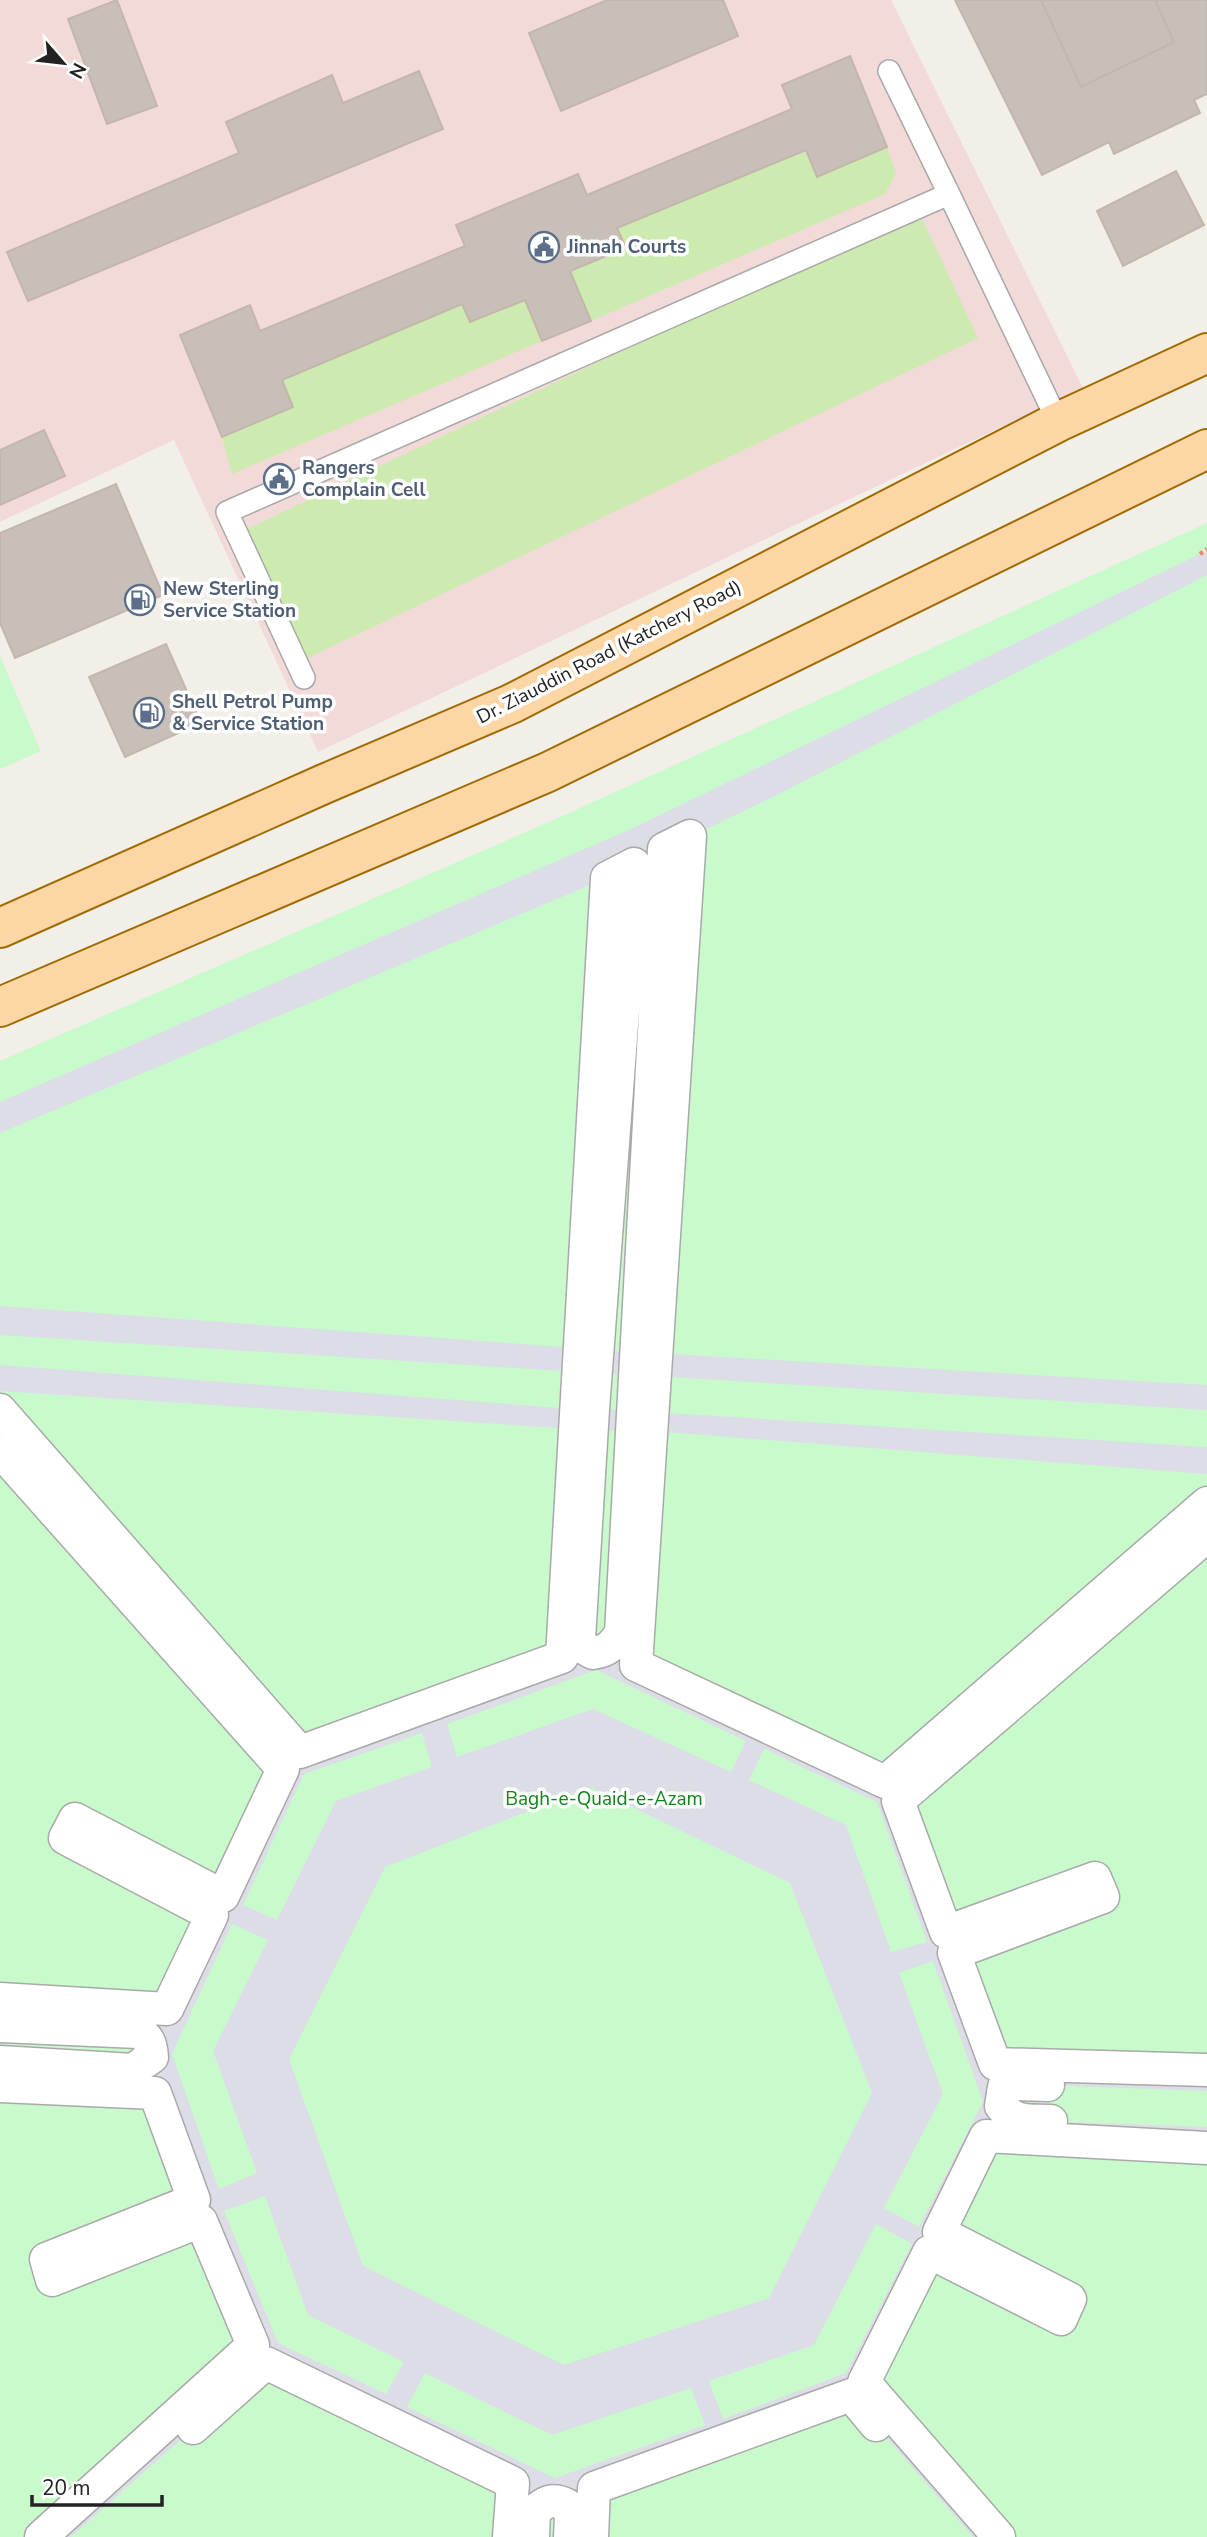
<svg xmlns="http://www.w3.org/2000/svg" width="1207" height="2537" viewBox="0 0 1207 2537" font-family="'Nunito Sans',sans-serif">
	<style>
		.commercial { fill: #f2dad9 }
		.grass { fill: #cdebb0 }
		.park { fill: #c8facc }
		.plaza { fill: #dddde8; fill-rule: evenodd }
		.building { fill: #c7bfb8; stroke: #c4b6ab; stroke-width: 2 }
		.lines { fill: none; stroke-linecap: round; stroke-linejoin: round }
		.service-casing { stroke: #a9a9a9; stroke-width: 24 }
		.pedestrian-casing { stroke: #a9a9a9; stroke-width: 35 }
		.primary-casing { stroke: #a06b00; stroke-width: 42 }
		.path { stroke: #fa8072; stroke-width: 4.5; stroke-dasharray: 3.5 3.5; stroke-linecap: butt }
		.service { stroke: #fff; stroke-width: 21 }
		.pedestrian { stroke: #fff; stroke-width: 32 }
		.primary { stroke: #fcd6a4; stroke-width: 38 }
		.labels { text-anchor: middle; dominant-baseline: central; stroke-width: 7; stroke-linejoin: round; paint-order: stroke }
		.service-label { font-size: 19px; font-weight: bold; fill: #4e5e75; stroke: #fff; text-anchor: start }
		.street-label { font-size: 19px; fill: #222; stroke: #fff }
		.park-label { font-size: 19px; fill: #0c8416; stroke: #fff }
	</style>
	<rect width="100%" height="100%" fill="#f2efe9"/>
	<path class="commercial" d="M0,0h891l192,388 -765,364 -144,-312 -174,82z"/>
	<path class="grass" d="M887,147l9,27 -11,20 -294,127 -21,-50 56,-23 -9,-20 189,-78 11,27z
		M918,210l60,128 -672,321 -61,-129z
		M525,300l17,41 -310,133 -10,-37 71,-30 -11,-27 180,-76 8,18z"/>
	<path class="park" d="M1207,523v2014h-1207v-1476l549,-239z
		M0,656l41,95 -41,18z"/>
	<path class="plaza" d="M1207,552v23l-436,223 -81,39 -35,516 552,32v25l-553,-34 -2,36 555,35v27l-556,-43 -14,234 261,136 97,263 212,6v21l-194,-7 6,36 188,7v21l-221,-12 -122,246 135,155h-26l-123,-141 -256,92 -23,29 -37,-5 -21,-29 -247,-119 -195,173h-30l212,-192 -59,-144 -61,-131 5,-38 29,-23 56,-113 60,-127 -283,-318v-41l300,342 261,-95 12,-228 -573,-38v-26l574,44 3,-37 -577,-37v-29l578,42 29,-470 -607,255v-31l631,-273 569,-275zM664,850l-29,502 -37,-3 36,-485zM596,1373l38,2 -1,36 -40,-2zM592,1430l39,1 -28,220 -24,-12zM596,1670l150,71 -15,31 -138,-63 -136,48 -10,-33zM422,1733l10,34 -96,34 -59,119 -34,-15 61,-131zM764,1749l113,53 50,140 -36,10 -45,-127 -97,-45zM590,1787l200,96 82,210 -103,205 -205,67 -201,-99 -74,-207 96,-192zM232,1924l36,16 -55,111 44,122 -38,16 -47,-135zM933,1961l50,141 -64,125 -35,-19 59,-114 -44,-121zM265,2196l43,119 96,47 -18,32 -108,-51 -54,-132zM876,2224l36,20 -66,129 -123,46 -14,-38 105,-36zM425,2373l127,62 139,-47 14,37 -150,53 -148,-71z"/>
	<path class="building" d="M117,0l40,106 -50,18 -39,-105z
		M607,0h116l15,36 -177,75 -32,-78z
		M955,0h86l40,87 93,-45 -19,-42h52v94l-13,6 6,13 -86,41 -5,-12 -67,33z
		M955,0h252v94l-13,6 6,13 -86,41 -5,-12 -67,33z
		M850,56l37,91 -70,30 -11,-27 -189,78 9,20 -56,23 21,50 -49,20 -17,-41 -55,22 -8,-18 -180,76 11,27 -71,30 -42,-102 70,-30 10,26 205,-85 -9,-21 122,-51 9,21 205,-86 -10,-24z
		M419,71l24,58 -415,172 -21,-49 232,-99 -13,-31 106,-47 11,28z
		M1176,171l28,54 -81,41 -26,-55z
		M44,430l21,46 -65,29v-55z
		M116,484l47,111 -148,63 -15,-35v-90z
		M166,644l35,79 -76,34 -36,-80z"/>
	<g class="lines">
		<g class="service-casing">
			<path id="service" d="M889,71l60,123
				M304,678l-77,-166 722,-318 109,228"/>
		</g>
		<g class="pedestrian-casing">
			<path id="pedestrian" d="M0,1410l300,342 262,-95 45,-779 27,-14 -41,545 -14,230 5,9 9,5c15,-2 20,-8 28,-20l43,-784 26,-13 -54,829 249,117 322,-279
				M0,1451l283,318 -60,127 -148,-77 -10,19 147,77 -45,94 -167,-10
				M1207,1536l-309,265 48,131 149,-54 8,19 -149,56 41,111 212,6
				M0,2026l138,6c11,5 13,12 14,25l-19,13 -133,-8
				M1048,2085l-35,-1 -9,3 -3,19c15,18 28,14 50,15
				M0,2086l155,7 39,107 -148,59 6,21 149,-59 52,124 -212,192
				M193,2428l73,-65 247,120 -4,54
				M533,2537l1,-25c11,-11 19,-14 33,-7l4,12 -1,20
				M592,2537l2,-49 257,-93 25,30
				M999,2537l-135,-155 65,-130 132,67 9,-20 -131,-67 47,-96 221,12"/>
		</g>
		<g class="primary-casing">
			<path id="primary" d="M0,928l324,-144 187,-80 547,-282 149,-69
				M0,1007l548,-235 659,-323"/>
		</g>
		<path class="path" d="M1200,554l7,-5"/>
		<use href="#service" class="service"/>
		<use href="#pedestrian" class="pedestrian"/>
		<use href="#primary" class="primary"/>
	</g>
	<defs>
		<g id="civic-ring" transform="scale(1.575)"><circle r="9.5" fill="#fff" stroke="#5c6f8a" stroke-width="1.5"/><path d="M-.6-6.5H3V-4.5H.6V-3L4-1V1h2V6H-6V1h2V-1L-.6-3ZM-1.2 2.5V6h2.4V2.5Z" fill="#5c6f8a"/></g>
		<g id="fuel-ring" transform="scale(1.575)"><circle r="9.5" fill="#fff" stroke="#5c6f8a" stroke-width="1.5"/><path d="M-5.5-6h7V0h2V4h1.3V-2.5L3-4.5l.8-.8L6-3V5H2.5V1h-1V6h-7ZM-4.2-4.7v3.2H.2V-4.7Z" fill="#5c6f8a"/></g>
	</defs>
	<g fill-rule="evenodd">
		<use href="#civic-ring" x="544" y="247"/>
		<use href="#civic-ring" x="279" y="479"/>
		<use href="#fuel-ring" x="140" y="600"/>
		<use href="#fuel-ring" x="149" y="713"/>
	</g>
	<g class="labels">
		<g class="service-label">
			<text x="567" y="247">Jinnah Courts</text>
			<text x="302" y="468">Rangers<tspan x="302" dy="22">Complain Cell</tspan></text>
			<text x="163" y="589">New Sterling<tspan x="163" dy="22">Service Station</tspan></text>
			<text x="172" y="702">Shell Petrol Pump<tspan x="172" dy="22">&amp; Service Station</tspan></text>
		</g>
		<g class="street-label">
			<text transform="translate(609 652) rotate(-27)">Dr. Ziauddin Road (Katchery Road)</text>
		</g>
		<g class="park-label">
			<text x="604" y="1799">Bagh-e-Quaid-e-Azam</text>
		</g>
	</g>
	<g transform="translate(63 63) rotate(118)" stroke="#ffffff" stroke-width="5" paint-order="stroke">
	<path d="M0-5L12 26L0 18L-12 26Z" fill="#222222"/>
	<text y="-10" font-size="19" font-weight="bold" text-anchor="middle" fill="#222222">N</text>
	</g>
	<path d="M32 2495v10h130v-10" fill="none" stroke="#222222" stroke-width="3.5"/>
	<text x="42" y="2495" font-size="21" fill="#222222" stroke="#ffffff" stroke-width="5" paint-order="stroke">20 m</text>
</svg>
